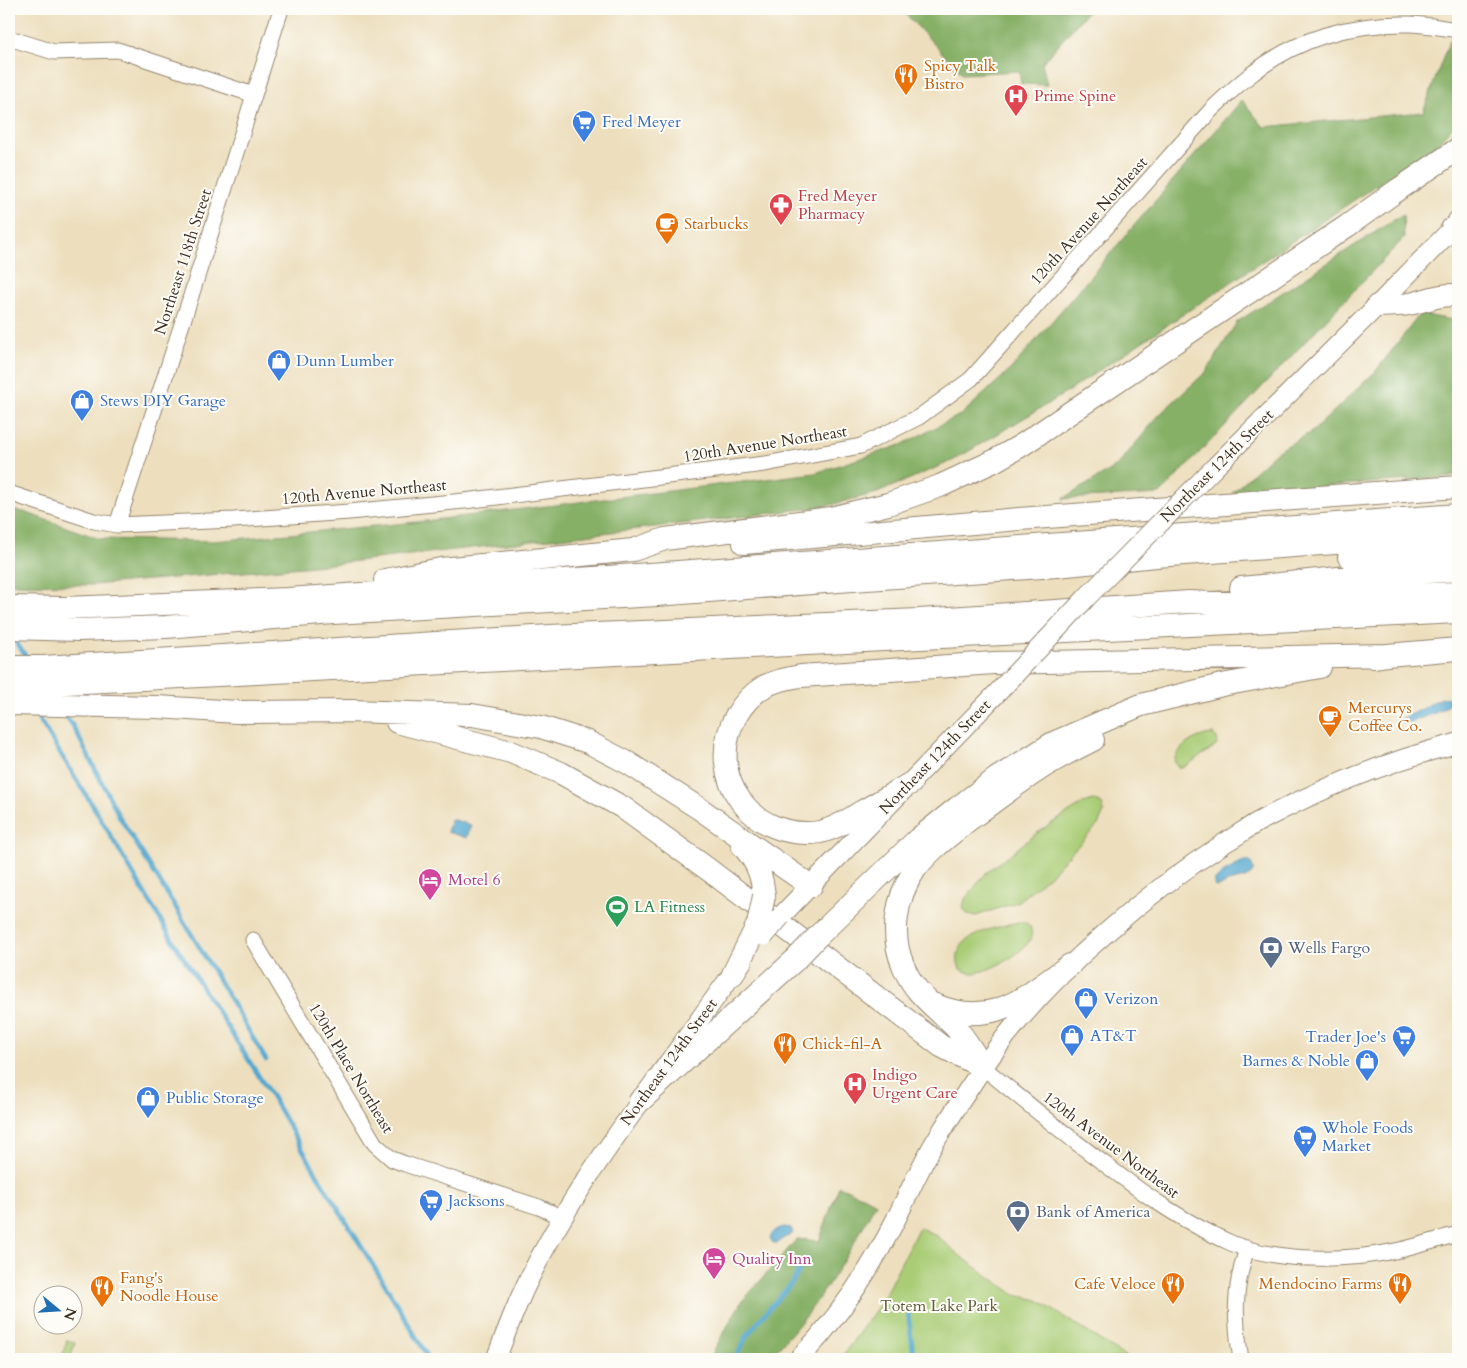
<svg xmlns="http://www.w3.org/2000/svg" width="1467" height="1368" viewBox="0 0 1467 1368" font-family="Cardo,serif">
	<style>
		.green { fill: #a9cc74; stroke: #727b49 }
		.forest { fill: #86b066; stroke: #606d42 }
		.water { fill: #52a7ce; stroke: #466876 }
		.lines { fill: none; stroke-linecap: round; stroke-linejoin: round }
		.stream { stroke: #52a7ce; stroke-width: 4.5 }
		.minor-casing { stroke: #94846e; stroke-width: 17 }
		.major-casing { stroke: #94846e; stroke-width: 21 }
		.highway-casing { stroke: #94846e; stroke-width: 24 }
		.minor { stroke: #fff; stroke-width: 15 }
		.major { stroke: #fff; stroke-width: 19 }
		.highway { stroke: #fff; stroke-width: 22 }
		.major-bridge-casing { stroke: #94846e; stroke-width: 21; stroke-linecap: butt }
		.highway-bridge-casing { stroke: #94846e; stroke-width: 24; stroke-linecap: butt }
		.major-bridge { stroke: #fff; stroke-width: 19 }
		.highway-bridge { stroke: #fff; stroke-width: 22 }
		.labels { text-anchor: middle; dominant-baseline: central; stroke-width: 4; stroke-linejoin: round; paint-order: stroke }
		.food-label { font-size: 16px; fill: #c56008; stroke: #fdfcf7; text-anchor: start }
		.health-label { font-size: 16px; fill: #be3a42; stroke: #fdfcf7; text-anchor: start }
		.shop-label { font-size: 16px; fill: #366cbe; stroke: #fdfcf7; text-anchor: start }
		.street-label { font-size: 16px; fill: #3b2a1e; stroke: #fdfcf7 }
		.hotel-label { font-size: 16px; fill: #b23c85; stroke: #fdfcf7; text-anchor: start }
		.leisure-label { font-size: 16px; fill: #27864d; stroke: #fdfcf7; text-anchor: start }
		.service-label { font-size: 16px; fill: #4e5e75; stroke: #fdfcf7; text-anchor: start }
		.park-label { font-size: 16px; fill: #5c5b38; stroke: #fdfcf7 }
	</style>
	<rect width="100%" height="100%" fill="#fdfcf7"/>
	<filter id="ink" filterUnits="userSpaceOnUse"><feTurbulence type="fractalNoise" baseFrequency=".02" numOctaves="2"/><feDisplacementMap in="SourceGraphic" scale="10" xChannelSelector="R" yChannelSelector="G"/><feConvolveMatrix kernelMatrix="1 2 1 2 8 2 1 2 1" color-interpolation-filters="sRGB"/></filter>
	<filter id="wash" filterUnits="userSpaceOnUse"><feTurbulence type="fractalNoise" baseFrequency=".0096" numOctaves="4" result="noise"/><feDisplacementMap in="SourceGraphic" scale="20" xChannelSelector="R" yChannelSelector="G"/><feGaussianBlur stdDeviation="1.12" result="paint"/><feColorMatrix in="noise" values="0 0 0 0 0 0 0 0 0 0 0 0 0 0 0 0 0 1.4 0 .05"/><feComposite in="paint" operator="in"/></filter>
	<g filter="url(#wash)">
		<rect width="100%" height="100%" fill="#eddfbe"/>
		<path class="green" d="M1213,734c5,4 6,6 3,12l-32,21c-6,1 -7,-1 -10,-6 5,-16 23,-26 39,-27z
			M1093,800l9,4 2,8 -6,13 -51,53 -30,24 -41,14 -9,-2 -4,-6 2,-9 21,-26 55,-43 43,-27z
			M1018,922l8,1 4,3c1,4 2,8 1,12 -6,15 -45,36 -60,35 -4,0 -8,-3 -11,-4 -14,-34 36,-41 58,-47z
			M919,1227l18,9 22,19 56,40 23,5 91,59h-289l40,-55z
			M67,1340l8,3 -5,16h-9z"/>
		<path class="forest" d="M901,9h189l-48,54 5,22 -26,-1 -2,-13 -57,3z
			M1450,39l8,4v78l-23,25 -374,250 -107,64 -77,33 -55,14 -141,17 -367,42 -222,19 -83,-1v-74l15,2 76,27 114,2 203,-19 398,-49 86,-28 61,-31 49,-45 231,-269 22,27 159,-15z
			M1403,214l1,24 -244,256 -97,5 54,-33 43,-52 46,-42 31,-50z
			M1420,314l38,7v153l-8,3 -218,16 44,-41 37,-21 62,-59z
			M839,1186l32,14 5,3c-30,56 -63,112 -109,156h-56l3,-9 26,-46 57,-65 22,2z"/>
		<path class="water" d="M1458,696v7l-9,2 -12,7 -31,12 -6,-2 1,-3 22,-11 10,-6 9,-4z
			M451,819l20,6 -4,13 -20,-6z
			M1245,861l5,1c12,16 -12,17 -22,20 -4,2 -7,4 -11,5l-3,-1 1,-6 9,-8z
			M783,1227l8,1 2,5 -2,2 -7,3 -6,5h-5l-3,-5c2,-6 7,-9 13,-11z"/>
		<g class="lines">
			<path class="stream" d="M12,636l17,25
				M34,711l62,100 80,135 93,146 52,89 68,110 40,68
				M64,713l9,13 46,90 57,92 90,152
				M908,1312l6,47
				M735,1359l12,-23 20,-25 25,-28 14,-24"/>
		</g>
	</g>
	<g filter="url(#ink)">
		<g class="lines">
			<g class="minor-casing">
				<path id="minor" d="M9,38l45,14 64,-2 136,45
					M9,493l85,28 23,4 117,-5 115,-8 115,-11 301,-37 96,-18 58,-29 52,-38 241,-270c12,-11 24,-23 37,-33 48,-38 100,-53 160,-52 16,0 33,4 49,6
					M117,525l74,-229 90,-287
					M253,940l122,204 17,15 13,5 134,43 24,11
					M984,1068c40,33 80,66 122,97 39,30 79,58 125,78 23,10 57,15 82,15 29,1 59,-2 87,-8 19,-4 39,-11 58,-16
					M1241,1359c-7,-41 -7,-71 6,-111"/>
			</g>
			<g class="major-casing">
				<path id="major" d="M1213,469l164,-163 75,-77 6,-9
					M782,915l218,-225
					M496,1359c10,-27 20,-54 33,-80 37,-76 88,-145 137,-213 26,-34 49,-70 76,-104
					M799,1359c39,-41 71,-88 96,-138 14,-28 26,-57 43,-84 21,-34 43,-69 68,-101 30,-38 64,-72 101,-104 37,-33 77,-63 119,-90 11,-6 21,-14 32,-20 63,-34 131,-61 200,-79"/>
			</g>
			<g class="highway-casing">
				<path id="highway" d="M1452,229l6,4
					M1377,306c12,-1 26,0 37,-3 16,-4 27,-9 44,-8
					M744,543l275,-24 439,-32
					M1349,557l109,-3
					M385,580l56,-11 192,-19 32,-11 166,-21 57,-14 52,-18 54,-25 28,-16 325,-219 52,-37 59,-40
					M1241,588l97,-10 120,-8
					M9,607l56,1 223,-9 376,-26 794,-58
					M9,628l70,2 87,-3 167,-14 324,-18 181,-14 219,-15 99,-10 302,-22
					M1373,657l14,-2 71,-6
					M9,667h34l507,-31 369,-16 270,-18 22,1 247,-10
					M9,686l912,-48 537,-26
					M9,704l148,3 80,5 114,-1 121,4 69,12 47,15 40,21 72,46 111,77
					M397,722l114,30 50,21 61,34 87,63 232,176 43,22
					M911,783c-17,10 -33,20 -50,29 -12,8 -27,17 -41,20 -67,10 -117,-55 -84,-116 7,-12 17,-23 29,-30 12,-6 23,-8 36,-10l193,-13 393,-8
					M742,845c15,17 20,29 22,51
					M818,936l100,-97 39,-31 40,-30 56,-35 88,-38 81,-20 98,-18
					M733,974l25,-50
					M933,1004c60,26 91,-7 137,-39
					M982,1065c-9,-12 -16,-26 -26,-37 -20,-21 -42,-34 -53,-63 -13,-30 -7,-67 11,-94 13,-19 34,-34 52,-49 24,-18 48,-36 74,-53 17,-11 35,-20 53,-29
					M640,1101l155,-141"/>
			</g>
			<use href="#minor" class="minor"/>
			<use href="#major" class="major"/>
			<use href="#highway" class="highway"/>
			<g class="major-bridge-casing">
				<path id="major-bridge" d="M1000,690l87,-93 126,-128
					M764,936l18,-21"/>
			</g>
			<g class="highway-bridge-casing">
				<path id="highway-bridge" d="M758,924l6,-28
					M795,960l23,-24"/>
			</g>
			<use href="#major-bridge" class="major-bridge"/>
			<use href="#highway-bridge" class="highway-bridge"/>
		</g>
	</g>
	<defs>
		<g id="restaurant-pin" transform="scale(1.25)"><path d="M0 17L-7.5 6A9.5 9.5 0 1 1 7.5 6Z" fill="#e8710a" stroke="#fdfcf7"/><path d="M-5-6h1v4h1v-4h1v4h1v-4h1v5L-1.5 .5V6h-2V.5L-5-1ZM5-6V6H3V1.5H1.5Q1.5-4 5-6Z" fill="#fff"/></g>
		<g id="hospital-pin" transform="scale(1.25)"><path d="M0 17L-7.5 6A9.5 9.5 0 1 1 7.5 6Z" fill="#e0444e" stroke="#fdfcf7"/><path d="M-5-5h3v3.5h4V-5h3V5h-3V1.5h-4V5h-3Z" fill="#fff"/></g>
		<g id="supermarket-pin" transform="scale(1.25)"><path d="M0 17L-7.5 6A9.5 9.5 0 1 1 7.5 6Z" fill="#3f7fe0" stroke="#fdfcf7"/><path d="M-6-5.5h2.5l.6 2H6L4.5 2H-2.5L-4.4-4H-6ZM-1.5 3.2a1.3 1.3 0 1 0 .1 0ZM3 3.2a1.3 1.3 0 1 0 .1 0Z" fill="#fff"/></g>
		<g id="pharmacy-pin" transform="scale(1.25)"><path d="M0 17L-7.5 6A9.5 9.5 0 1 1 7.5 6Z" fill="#e0444e" stroke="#fdfcf7"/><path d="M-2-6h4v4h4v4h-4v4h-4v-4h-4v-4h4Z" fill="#fff"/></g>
		<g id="cafe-pin" transform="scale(1.25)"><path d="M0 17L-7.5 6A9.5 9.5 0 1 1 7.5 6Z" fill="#e8710a" stroke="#fdfcf7"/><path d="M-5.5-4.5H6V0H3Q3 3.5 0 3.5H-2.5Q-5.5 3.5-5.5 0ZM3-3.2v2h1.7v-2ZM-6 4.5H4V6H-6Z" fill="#fff"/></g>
		<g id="shop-pin" transform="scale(1.25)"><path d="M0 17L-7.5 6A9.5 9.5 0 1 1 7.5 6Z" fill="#3f7fe0" stroke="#fdfcf7"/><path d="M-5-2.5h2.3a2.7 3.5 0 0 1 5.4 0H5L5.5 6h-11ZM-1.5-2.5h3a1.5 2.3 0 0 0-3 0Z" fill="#fff"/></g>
		<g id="hotel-pin" transform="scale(1.25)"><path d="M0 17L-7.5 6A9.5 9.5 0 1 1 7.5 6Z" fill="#d1479c" stroke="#fdfcf7"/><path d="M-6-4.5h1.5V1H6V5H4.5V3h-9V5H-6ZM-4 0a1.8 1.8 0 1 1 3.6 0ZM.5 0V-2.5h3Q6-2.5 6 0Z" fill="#fff"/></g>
		<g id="stadium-pin" transform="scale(1.25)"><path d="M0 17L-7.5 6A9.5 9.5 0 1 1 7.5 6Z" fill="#2e9e5b" stroke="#fdfcf7"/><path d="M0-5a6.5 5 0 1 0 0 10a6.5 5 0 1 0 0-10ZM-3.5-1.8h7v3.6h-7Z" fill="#fff"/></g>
		<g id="bank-pin" transform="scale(1.25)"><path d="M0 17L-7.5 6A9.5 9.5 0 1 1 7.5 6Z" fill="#5c6f8a" stroke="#fdfcf7"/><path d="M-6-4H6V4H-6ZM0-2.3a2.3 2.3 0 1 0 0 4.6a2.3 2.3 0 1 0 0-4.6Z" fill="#fff"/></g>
	</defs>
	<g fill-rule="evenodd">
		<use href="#restaurant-pin" x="906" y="75"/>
		<use href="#hospital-pin" x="1016" y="96"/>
		<use href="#supermarket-pin" x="584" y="122"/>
		<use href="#pharmacy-pin" x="781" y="205"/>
		<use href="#cafe-pin" x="667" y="224"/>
		<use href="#shop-pin" x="279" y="361"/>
		<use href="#shop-pin" x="82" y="401"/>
		<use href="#cafe-pin" x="1330" y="717"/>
		<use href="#hotel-pin" x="430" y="880"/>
		<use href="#stadium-pin" x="617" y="907"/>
		<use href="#bank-pin" x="1271" y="948"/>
		<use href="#shop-pin" x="1086" y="999"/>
		<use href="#shop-pin" x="1072" y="1036"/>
		<use href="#supermarket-pin" x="1404" y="1037"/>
		<use href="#restaurant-pin" x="785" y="1044"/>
		<use href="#shop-pin" x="1367" y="1061"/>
		<use href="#hospital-pin" x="855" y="1084"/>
		<use href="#shop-pin" x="148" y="1098"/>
		<use href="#supermarket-pin" x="1305" y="1137"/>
		<use href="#supermarket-pin" x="431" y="1201"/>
		<use href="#bank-pin" x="1018" y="1212"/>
		<use href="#hotel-pin" x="714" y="1259"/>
		<use href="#restaurant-pin" x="1173" y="1284"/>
		<use href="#restaurant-pin" x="1400" y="1284"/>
		<use href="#restaurant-pin" x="102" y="1287"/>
	</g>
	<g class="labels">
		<g class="food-label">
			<text x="924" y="66">Spicy Talk<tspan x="924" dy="18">Bistro</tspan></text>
			<text x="684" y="224">Starbucks</text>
			<text x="1348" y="708">Mercurys<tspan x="1348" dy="18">Coffee Co.</tspan></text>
			<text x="802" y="1044">Chick-fil-A</text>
			<text x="120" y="1278">Fang's<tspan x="120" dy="18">Noodle House</tspan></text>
			<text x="1156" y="1284" text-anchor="end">Cafe Veloce</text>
			<text x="1382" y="1284" text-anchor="end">Mendocino Farms</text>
		</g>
		<g class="health-label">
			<text x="1034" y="96">Prime Spine</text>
			<text x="798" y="196">Fred Meyer<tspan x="798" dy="18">Pharmacy</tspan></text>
			<text x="872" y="1075">Indigo<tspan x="872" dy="18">Urgent Care</tspan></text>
		</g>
		<g class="shop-label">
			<text x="602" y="122">Fred Meyer</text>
			<text x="296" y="361">Dunn Lumber</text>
			<text x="100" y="401">Stews DIY Garage</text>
			<text x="1104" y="999">Verizon</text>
			<text x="1090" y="1036">AT&amp;T</text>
			<text x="1386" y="1037" text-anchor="end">Trader Joe's</text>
			<text x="1350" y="1061" text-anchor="end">Barnes &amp; Noble</text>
			<text x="166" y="1098">Public Storage</text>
			<text x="1322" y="1128">Whole Foods<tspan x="1322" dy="18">Market</tspan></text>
			<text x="448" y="1201">Jacksons</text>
		</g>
		<g class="street-label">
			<text transform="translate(1089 221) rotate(-48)">120th Avenue Northeast</text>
			<text transform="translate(183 262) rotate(-72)">Northeast 118th Street</text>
			<text transform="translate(765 444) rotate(-9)">120th Avenue Northeast</text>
			<text transform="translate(1217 466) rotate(-45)">Northeast 124th Street</text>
			<text transform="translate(364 492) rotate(-5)">120th Avenue Northeast</text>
			<text transform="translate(935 757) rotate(-46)">Northeast 124th Street</text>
			<text transform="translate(669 1062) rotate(-54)">Northeast 124th Street</text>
			<text transform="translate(351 1068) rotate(59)">120th Place Northeast</text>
			<text transform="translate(1111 1145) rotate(37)">120th Avenue Northeast</text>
		</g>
		<g class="hotel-label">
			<text x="448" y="880">Motel 6</text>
			<text x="732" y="1259">Quality Inn</text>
		</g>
		<g class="leisure-label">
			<text x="634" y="907">LA Fitness</text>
		</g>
		<g class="service-label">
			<text x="1288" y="948">Wells Fargo</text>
			<text x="1036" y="1212">Bank of America</text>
		</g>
		<g class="park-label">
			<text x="939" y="1306">Totem Lake Park</text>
		</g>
	</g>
	<rect width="1467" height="1368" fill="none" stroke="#fdfcf7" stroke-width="30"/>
	<g transform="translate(58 1310) rotate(108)"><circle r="24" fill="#fdfcf7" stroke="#afa8a0"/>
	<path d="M0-4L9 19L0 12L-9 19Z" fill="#1f6fb2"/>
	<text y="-8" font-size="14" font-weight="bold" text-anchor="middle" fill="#3b2a1e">N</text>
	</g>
</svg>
